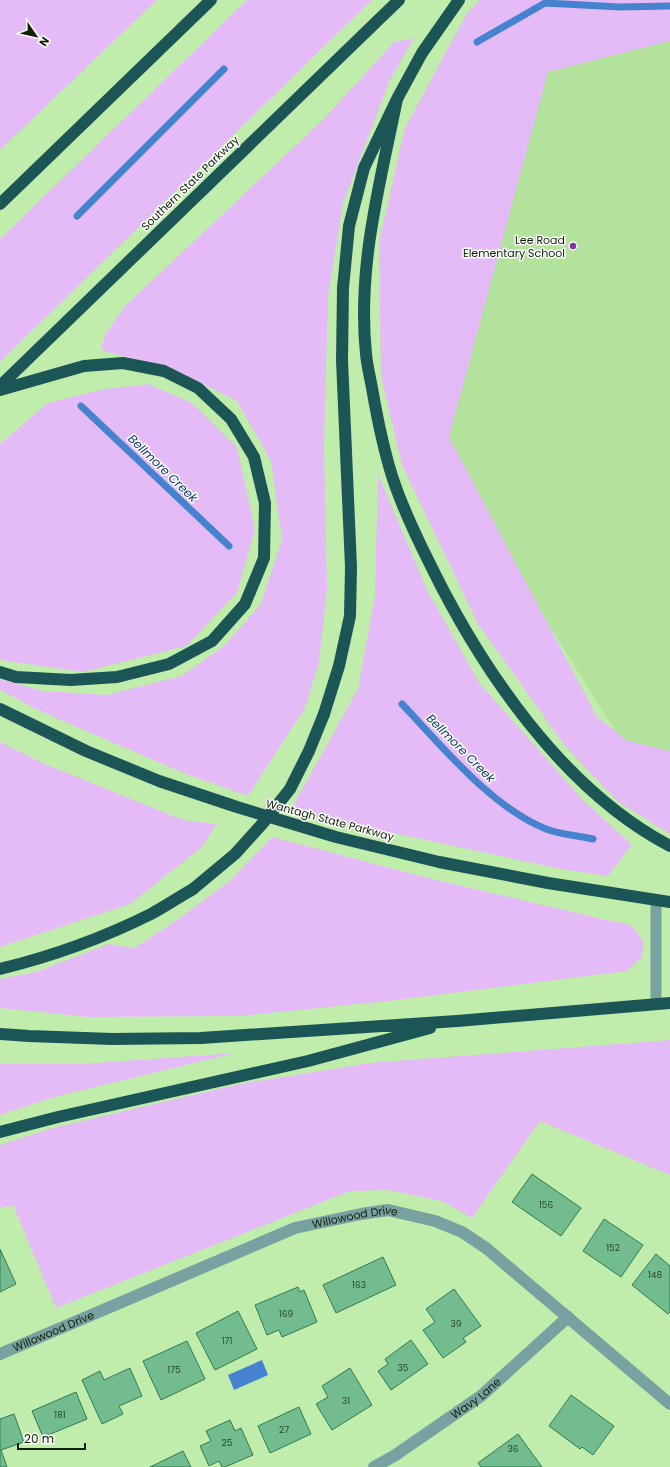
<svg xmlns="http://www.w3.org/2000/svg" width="670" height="1467" viewBox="0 0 670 1467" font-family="Poppins,sans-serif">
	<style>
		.built { fill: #b2e29b }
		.green { fill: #e5bbf7 }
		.water { fill: #4582d0 }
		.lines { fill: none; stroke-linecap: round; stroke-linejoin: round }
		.stream { stroke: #4582d0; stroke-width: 7 }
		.building { fill: #73bc8f; stroke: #317a51 }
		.lane { stroke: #78a1a1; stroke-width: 11 }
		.street { stroke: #78a1a1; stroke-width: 12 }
		.highway { stroke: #1b5555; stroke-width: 12 }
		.highway-bridge { stroke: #1b5555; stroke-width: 12 }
		.poi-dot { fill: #8533a2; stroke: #fefefe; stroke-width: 1.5 }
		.labels { text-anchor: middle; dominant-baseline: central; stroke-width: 3; stroke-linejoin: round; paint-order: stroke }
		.number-label { font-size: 9px; fill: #294729 }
		.street-label { font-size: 11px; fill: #102007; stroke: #fefefe }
		.poi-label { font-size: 11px; fill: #102007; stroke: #fefefe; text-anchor: end }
		.water-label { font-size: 12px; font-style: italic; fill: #0e386a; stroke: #fefefe }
	</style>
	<rect width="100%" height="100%" fill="#c0edab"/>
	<path class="built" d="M670,0v792l-12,8 -229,-368 94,-372z"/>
	<path class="green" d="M0,0h157l-157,150z
		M247,0h125l-372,362v-123z
		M480,0h190v41l-122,31 -99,365 148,280 31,24 42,10v83l-53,-33 -52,-55 -87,-122 -76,-159 -21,-89 -2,-134 26,-114 61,-113z
		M414,38l-24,42 -47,123 -15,94 -4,149 3,144 -8,72 -14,46 -57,88 -67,-24 -143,-62 -38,-20v-11l43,12 64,4 75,-19 43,-31 36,-41 21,-65 -11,-78 -34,-60 -66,-33 -64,-16 -6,-4 5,-15 19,-27 197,-185 72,-79z
		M148,384l44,19 45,44 18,82 -18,64 -51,53 -103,26 -83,-12v-216l48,-41 57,-14z
		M378,474l49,116 53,94 102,115 50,46 -24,31 -47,-7 -271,-58 68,-122 17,-94z
		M0,742l45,22 138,56 34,4 -15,23 -72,57 -130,43z
		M272,837l164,43 175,41c21,3 23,4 33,23l-3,14 -14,13 -238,30 -151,15 -150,1 -88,-9v-29l36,-7 73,-28 25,4 46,-30 51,-38z
		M670,1040v135l-130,-54 -68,97 -30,-17 -55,-11 -37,1 -294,117 -43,-103 -13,3v-63l53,-17 187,-44 129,-21z
		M236,1053l-182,44 -54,18v-51h81z"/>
	<path class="water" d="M262,1360l6,15 -34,15 -6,-15z"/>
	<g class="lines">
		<path class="stream" d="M477,42l68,-39 75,4 50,-1
			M77,216l147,-147
			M81,406l148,140
			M402,704c40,42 89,103 144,125 13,5 33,7 47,10"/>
	</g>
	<path class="building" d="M532,1174l49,34 -20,28 -49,-34z
		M604,1219l39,26 -22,32 -38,-26z
		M0,1249l16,35 -16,8z
		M656,1254l14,12v46l-2,2 -36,-29z
		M383,1257l13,28 -60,28 -13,-28z
		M298,1287l2,5 4,-2 13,32 -35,15 -3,-7 -12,5 -12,-30z
		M454,1289l27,37 -18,12 3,4 -23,16 -20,-28 12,-8 -9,-13z
		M238,1311l19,38 -42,21 -19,-37z
		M411,1340l17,24 -37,26 -13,-19 10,-7 -3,-5z
		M187,1341l18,38 -44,21 -18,-39z
		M130,1368l12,28 -23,10 4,8 -21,10 -20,-44 18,-9 4,9z
		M350,1368l22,37 -40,25 -16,-26 12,-7 -6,-11z
		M76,1392l11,27 -44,18 -11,-26z
		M571,1395l43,31 -21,29 -11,-8 -2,2 -31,-23z
		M299,1407l12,27 -41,19 -12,-27z
		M14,1414l10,28 -23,8 6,17h-7v-48z
		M230,1420l5,11 6,-3 12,27 -28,12h-3l-3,-6 -10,5 -9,-20 11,-5 -5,-10z
		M518,1434l24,33h-61l-3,-4z
		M183,1451l8,16h-41z"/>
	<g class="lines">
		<path class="lane" d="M656,900v103"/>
		<g class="street">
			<path id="s1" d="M0,1354l295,-126 66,-14 27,-4 47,11 27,11 24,16 184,156"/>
			<path id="s2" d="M374,1467l20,-11 87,-60 87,-79"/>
		</g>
		<path class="highway" d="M397,99c-17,84 -40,168 -31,255 1,11 4,23 6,34 5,29 11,59 20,88 9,28 24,60 37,86 52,107 134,228 241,284
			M0,204l211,-204
			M0,386l399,-386
			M0,390l84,-24 39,-3 41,8 34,17 33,31 23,38 11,46 -1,55 -19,46 -33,37 -43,23 -52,13 -46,3 -55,-3 -16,-5
			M0,709l86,42 73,30 78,26 99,30 103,25 109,21 122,19
			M324,714l15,-48 11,-50 1,-49 -9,-207 1,-72 6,-62 15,-58 33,-69 25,-46 37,-53
			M0,969c53,-13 103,-31 151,-55 15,-8 28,-17 42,-25
			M0,1034l29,2 83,3 89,-1 256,-17 213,-18
			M0,1132l58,-15 250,-56 122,-33"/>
		<path class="highway-bridge" d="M193,889l42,-35 28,-31 27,-34 19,-38 15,-37"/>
	</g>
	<circle class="poi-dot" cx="573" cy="246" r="4"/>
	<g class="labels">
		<g class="number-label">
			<text x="546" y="1205">156</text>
			<text x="613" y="1248">152</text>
			<text x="655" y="1275">148</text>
			<text x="359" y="1285">163</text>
			<text x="286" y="1314">169</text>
			<text x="456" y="1324">39</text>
			<text x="227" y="1341">171</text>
			<text x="403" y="1368">35</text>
			<text x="174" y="1370">175</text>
			<text x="346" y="1401">31</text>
			<text x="60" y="1415">181</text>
			<text x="284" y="1430">27</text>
			<text x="227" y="1443">25</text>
			<text x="513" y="1449">36</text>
		</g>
		<g class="street-label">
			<text transform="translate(190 183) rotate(-44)">Southern State Parkway</text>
			<text transform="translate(330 820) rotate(15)">Wantagh State Parkway</text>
			<text stroke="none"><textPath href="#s1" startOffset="382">Willowood Drive</textPath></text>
			<text stroke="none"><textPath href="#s1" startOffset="58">Willowood Drive</textPath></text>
			<text stroke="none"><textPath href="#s2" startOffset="123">Wavy Lane</textPath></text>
		</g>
		<g class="poi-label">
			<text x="565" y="240">Lee Road<tspan x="565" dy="13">Elementary School</tspan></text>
		</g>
		<g class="water-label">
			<text transform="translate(163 468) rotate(44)">Bellmore Creek</text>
			<text transform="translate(461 748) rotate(45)">Bellmore Creek</text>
		</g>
	</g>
	<g transform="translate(36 36) rotate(124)" stroke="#fefefe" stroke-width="3" paint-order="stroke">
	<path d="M0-3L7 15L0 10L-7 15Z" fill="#102007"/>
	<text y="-6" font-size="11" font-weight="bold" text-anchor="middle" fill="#102007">N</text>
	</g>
	<path d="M18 1443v6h67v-6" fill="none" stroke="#102007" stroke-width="2"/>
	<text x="24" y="1443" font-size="12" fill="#102007" stroke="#fefefe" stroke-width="3" paint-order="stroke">20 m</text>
</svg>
